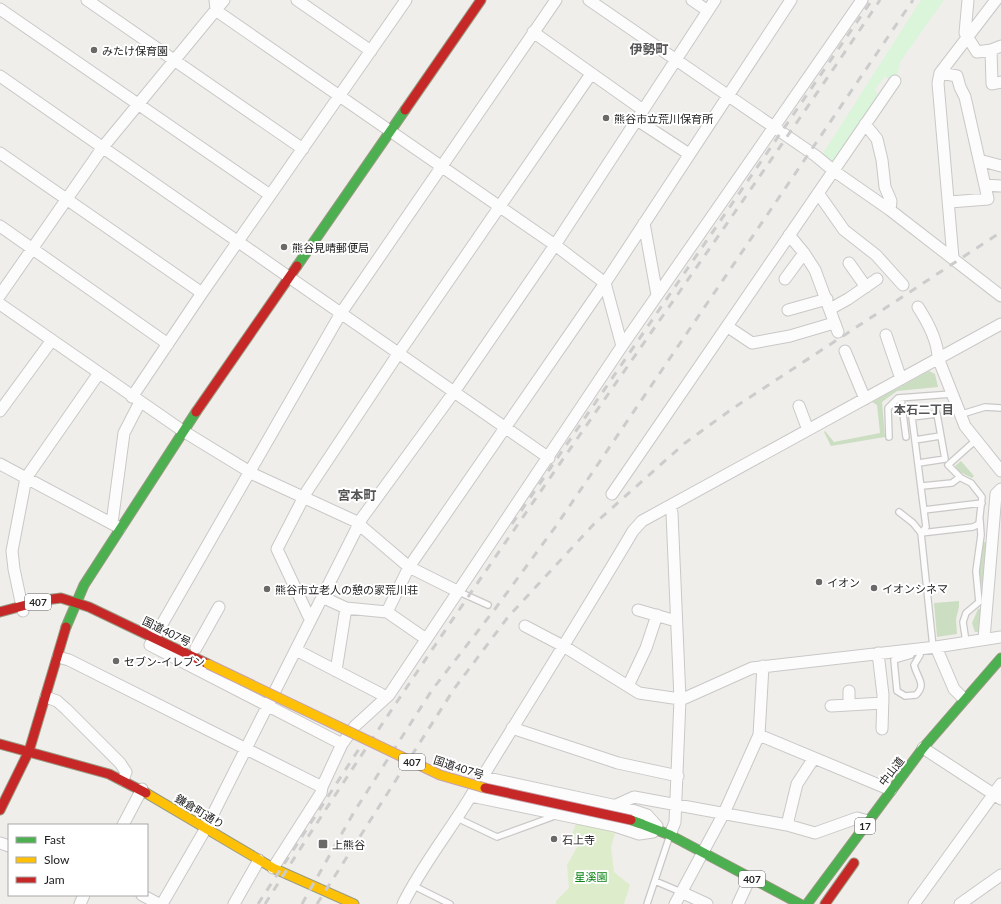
<svg xmlns="http://www.w3.org/2000/svg" width="1001" height="904" viewBox="0 0 1001 904" font-family="Lato,'Noto Sans JP',sans-serif">
	<style>
		.grass { fill: #ddeccb }
		.forest { fill: #cbdec1 }
		.park { fill: #daf5da }
		.lines { fill: none; stroke-linecap: round; stroke-linejoin: round }
		.lane-casing { stroke: #c9c8c7; stroke-width: 8 }
		.street-casing { stroke: #c9c8c7; stroke-width: 13 }
		.fast-casing { stroke: #999a82; stroke-width: 11 }
		.slow-casing { stroke: #999a82; stroke-width: 11 }
		.jam-casing { stroke: #999a82; stroke-width: 11 }
		.lane { stroke: #fdfcfc; stroke-width: 5.5 }
		.street { stroke: #fdfcfc; stroke-width: 11 }
		.fast { stroke: #4caf50; stroke-width: 9 }
		.slow { stroke: #ffc107; stroke-width: 9 }
		.jam { stroke: #c62828; stroke-width: 9 }
		.rail { stroke: #ccc; stroke-width: 3; stroke-dasharray: 8 8; stroke-linecap: butt }
		.slow-bridge-casing { stroke: #c5a2ac; stroke-width: 11; stroke-linecap: butt }
		.jam-bridge-casing { stroke: #c5a2ac; stroke-width: 11; stroke-linecap: butt }
		.slow-bridge { stroke: #ffc107; stroke-width: 9 }
		.jam-bridge { stroke: #c62828; stroke-width: 9 }
		.poi-dot { fill: #6a6968; stroke: #fff; stroke-width: 1.5 }
		.labels { text-anchor: middle; dominant-baseline: central; stroke-width: 4; stroke-linejoin: round; paint-order: stroke }
		.shield { fill: #fff; stroke: #646464; stroke-width: 1 }
		.shield-label { font-size: 10px; font-weight: bold; fill: #222 }
		.poi-label { font-size: 11px; fill: #222; stroke: #fff; text-anchor: start }
		.street-label { font-size: 11px; fill: #222; stroke: #fff }
		.park-label { font-size: 11px; fill: #0c8416; stroke: #fff }
		.neighbourhood-label { font-size: 12px; font-weight: bold; fill: #555; stroke: #fff }
		.quarter-label { font-size: 13px; font-weight: bold; fill: #555; stroke: #fff }
	</style>
	<rect width="100%" height="100%" fill="#f0eeeb"/>
	<path class="grass" d="M579,817l32,10 4,7 -4,13 3,25 16,13 -6,19h-68v-3l13,-13 -2,-23 13,-23 -9,-6z"/>
	<path class="forest" d="M929,371l6,3 3,13 -41,4 -15,11 3,35 -54,9 -7,-14 1,-1 9,11 46,-9 -3,-28 -5,-3z
		M961,461l13,15 -2,2 -12,-6 -5,-6z
		M983,542h5l-5,50 -4,-22z
		M959,601v6l-3,12 1,15 -20,3 -3,-34z
		M982,608l-2,24h-5l-3,-9 6,-14z"/>
	<path class="park" d="M921,0h23l-44,62 -2,11 -7,8 -6,-5 -10,13 4,11 -46,62 -11,-7z"/>
	<g class="lines">
		<g class="lane-casing">
			<path id="lane" d="M901,398l5,39
				M959,415l26,-8 16,1
				M889,437l-1,-29 10,-10 54,-4
				M915,440l25,-4
				M919,463l26,-4 -8,-45 -25,3 14,110 -5,6 12,114
				M922,486l30,-3 8,-6
				M924,510l58,-7
				M899,512l14,11 8,10 52,-6 6,-3 3,-27 -11,-14 -10,-5 -13,-13 28,-25
				M457,591l31,14
				M966,642l-3,-20 3,-9 13,-11 -3,-31 5,-36 -1,-15
				M910,650l1,5 -17,5 3,31 8,5 11,-1c11,-11 1,-17 -2,-30l6,-10 -1,-6
				M457,818l40,19 55,-20 2,-3
				M655,881l26,11
				M412,885l38,19
				M647,904l22,-66"/>
		</g>
		<g class="street-casing">
			<path id="street" d="M87,0l216,149
				M215,0l1,10 5,4 334,231 50,38 17,63
				M297,0l74,51
				M589,0l227,156 18,15 56,39 111,86
				M692,0l16,11
				M968,0l-3,33 12,19 14,-2 1,34 9,-2
				M0,9l270,186
				M533,32l110,78
				M991,50l10,-4
				M940,73l17,3 3,11 5,10 23,102 -38,3
				M0,76l549,382
				M637,120l52,34
				M865,124l12,15 5,21 3,27 6,14 -1,9
				M0,153l202,140
				M979,160l22,6
				M985,185l16,1
				M818,193l26,37 32,25 27,30
				M644,223l13,72
				M0,226l168,118
				M789,235l15,18 11,17 23,62
				M953,258l-15,-175 2,-10 56,-73
				M849,263l17,24
				M785,279l19,-26
				M0,295l103,-148 121,-147
				M0,304l183,127 72,44 100,46 54,46 48,24
				M918,307c9,14 20,34 20,51l27,68 36,45
				M830,309l18,-10 29,-20
				M788,310l39,-11
				M728,327l24,16 38,-7 44,-13
				M886,335l15,44
				M845,351l20,48
				M132,397l70,-104 204,-293
				M799,406l9,24
				M0,411l52,-71
				M0,464l120,64
				M612,494l283,-413
				M669,506l3,7 8,186 -5,123 -5,13
				M112,523l12,-90 16,-31
				M322,597l24,11 41,4 39,27
				M638,610l38,11
				M23,611l-9,-42 -2,-18 14,-73 73,-105
				M387,612l22,-45 196,-284 186,-283
				M311,619l-3,-4 -31,-66 30,-58 89,-134 195,-283
				M525,626l40,21 74,46 41,6 5,-1 67,-30 184,-21 65,-10
				M984,639l12,-145 5,-5
				M936,647l18,42 10,10
				M196,648l23,-41
				M296,650l85,44 4,4
				M878,653l5,42 -1,34
				M58,657l11,3 253,127
				M336,671l10,-63
				M628,686l18,-38 11,-33
				M849,691v14
				M46,697l11,4 9,8 54,54 6,9 -3,8
				M831,706l52,-3
				M512,728l106,35 60,13
				M759,735l132,55
				M342,744l-192,-99 191,-332 215,-313
				M923,748l78,51
				M483,777l143,31 21,7 10,11
				M471,796l144,30 24,8 14,-2
				M614,806l20,-9 153,28 28,8 42,-15 11,3
				M123,825l19,-36
				M787,825l10,-41 17,-26
				M0,843l9,3
				M273,868l48,-75 1,-6 20,-43 13,-18 34,-31 233,-349 240,-346
				M681,892l26,12
				M142,895l17,9
				M80,904l4,-9
				M162,904l44,-76 156,-310 92,-126 101,-147 160,-245
				M234,904l25,-44
				M403,904c19,-39 47,-73 69,-110 54,-88 109,-175 161,-263l9,-10 359,-197
				M675,904l49,-91 35,-78 4,-69
				M738,904l12,-26
				M914,904l87,-120
				M960,904l41,-29"/>
		</g>
		<g class="fast-casing">
			<path id="fast" d="M297,266l108,-156
				M66,627l18,-42 112,-173
				M631,820l39,15 130,69
				M807,904l116,-156 78,-90"/>
		</g>
		<g class="slow-casing">
			<path id="slow" d="M146,793l127,75 81,36"/>
		</g>
		<g class="jam-casing">
			<path id="jam" d="M405,110l76,-110
				M196,412l101,-146
				M0,612l45,-12 16,-2 28,9 119,57
				M0,744l109,30 37,19
				M0,810l29,-59 37,-124
				M825,904l29,-41"/>
		</g>
		<use href="#lane" class="lane"/>
		<use href="#street" class="street"/>
		<use href="#fast" class="fast"/>
		<use href="#slow" class="slow"/>
		<use href="#jam" class="jam"/>
		<path class="rail" d="M512,524l360,-524
			M258,904l112,-172
			M265,904c195,-308 412,-602 615,-904
			M302,904l52,-92 78,-122 63,-81 61,-83 357,-526
			M317,904l137,-215 54,-72 86,-93 91,-81 47,-34 269,-177"/>
		<g class="slow-bridge-casing">
			<path id="slow-bridge" d="M208,664l232,111 45,13"/>
		</g>
		<g class="jam-bridge-casing">
			<path id="jam-bridge" d="M485,788l146,32"/>
		</g>
		<use href="#slow-bridge" class="slow-bridge"/>
		<use href="#jam-bridge" class="jam-bridge"/>
	</g>
	<g class="poi-dot">
		<circle cx="94" cy="50" r="4"/>
		<circle cx="606" cy="118" r="4"/>
		<circle cx="284" cy="247" r="4"/>
		<circle cx="819" cy="582" r="4"/>
		<circle cx="874" cy="588" r="4"/>
		<circle cx="267" cy="589" r="4"/>
		<circle cx="116" cy="661" r="4"/>
		<circle cx="554" cy="839" r="4"/>
		<rect x="318" y="839" width="10" height="10" rx="2"/>
	</g>
	<g class="labels">
		<g class="shield">
			<rect x="25" y="594" width="26" height="16" rx="3"/>
			<rect x="399" y="754" width="26" height="16" rx="3"/>
			<rect x="855" y="818" width="20" height="16" rx="3"/>
			<rect x="739" y="871" width="26" height="16" rx="3"/>
		</g>
		<g class="shield-label">
			<text x="38" y="602">407</text>
			<text x="412" y="762">407</text>
			<text x="865" y="826">17</text>
			<text x="752" y="879">407</text>
		</g>
		<g class="poi-label">
			<text x="102" y="50">みたけ保育園</text>
			<text x="614" y="118">熊谷市立荒川保育所</text>
			<text x="292" y="247">熊谷見晴郵便局</text>
			<text x="827" y="582">イオン</text>
			<text x="882" y="588">イオンシネマ</text>
			<text x="275" y="589">熊谷市立老人の憩の家荒川荘</text>
			<text x="124" y="661">セブン-イレブン</text>
			<text x="562" y="839">石上寺</text>
			<text x="332" y="844">上熊谷</text>
		</g>
		<g class="street-label">
			<text transform="translate(167 631) rotate(26)">国道407号</text>
			<text transform="translate(459 767) rotate(18)">国道407号</text>
			<text transform="translate(891 771) rotate(-52)">中山道</text>
			<text transform="translate(200 811) rotate(31)">鎌倉町通り</text>
		</g>
		<g class="park-label">
			<text x="591" y="876">星溪園</text>
		</g>
		<g class="neighbourhood-label">
			<text x="924" y="409">本石二丁目</text>
		</g>
		<g class="quarter-label">
			<text x="649" y="49">伊勢町</text>
			<text x="357" y="495">宮本町</text>
		</g>
	</g>
	<rect x="8" y="824" width="140" height="72" fill="#ffffff" stroke="#a7a7a7"/>
	<rect x="16" y="837" width="20" height="6" fill="#4caf50" stroke="#a7a7a7"/>
	<text x="44" y="844" font-size="12" fill="#222222">Fast</text>
	<rect x="16" y="857" width="20" height="6" fill="#ffc107" stroke="#a7a7a7"/>
	<text x="44" y="864" font-size="12" fill="#222222">Slow</text>
	<rect x="16" y="877" width="20" height="6" fill="#c62828" stroke="#a7a7a7"/>
	<text x="44" y="884" font-size="12" fill="#222222">Jam</text>
</svg>
